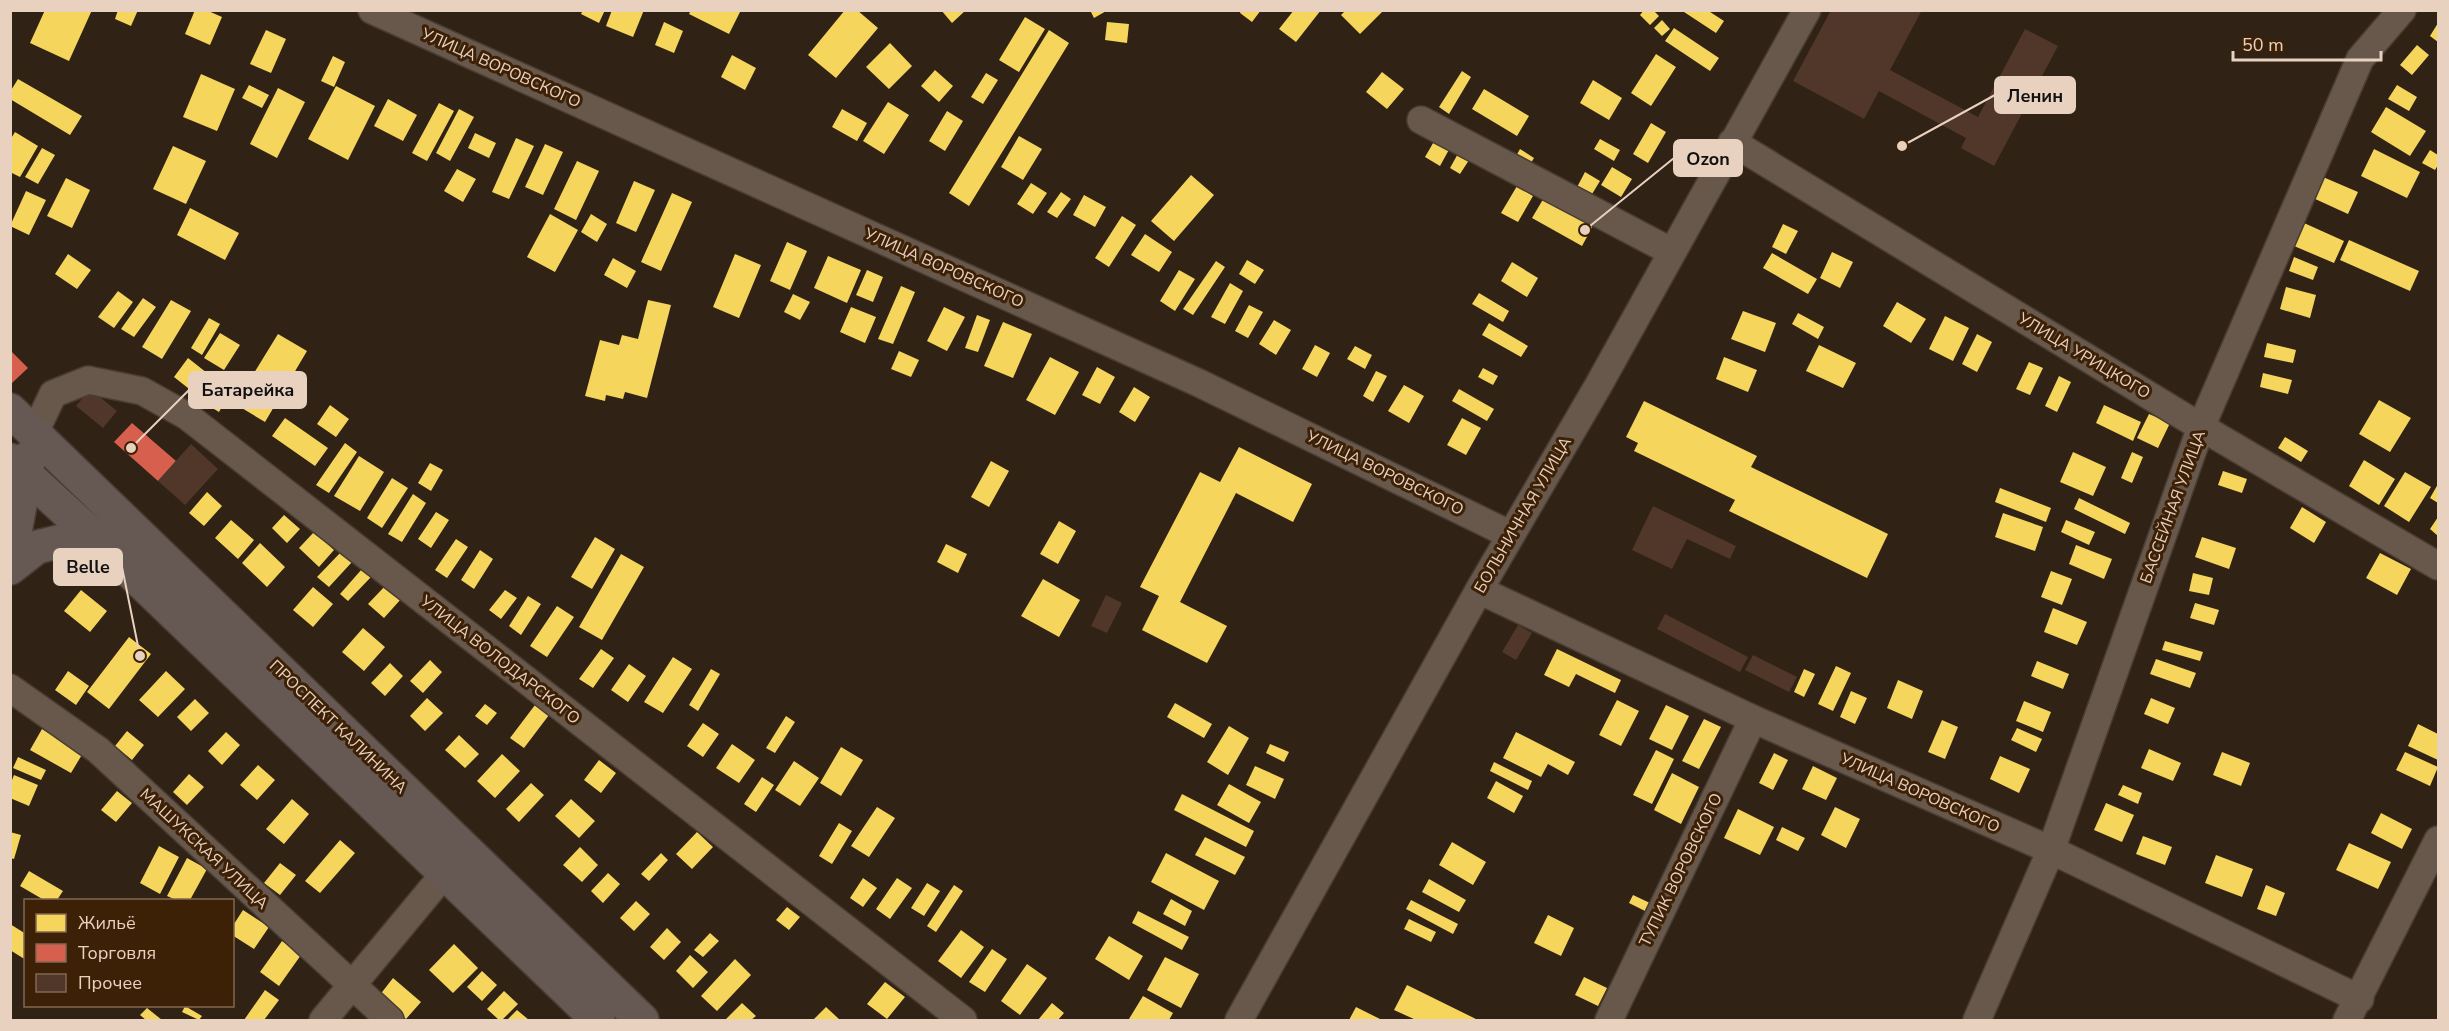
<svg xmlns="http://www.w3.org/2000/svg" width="2449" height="1031" viewBox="0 0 2449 1031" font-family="'Nunito Sans',sans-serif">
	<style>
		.homes { fill: #f6d55c }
		.shops { fill: #d6604d }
		.building { fill: #50372a }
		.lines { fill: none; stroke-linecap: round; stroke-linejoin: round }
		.minor-casing { stroke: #493c32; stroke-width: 30 }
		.major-casing { stroke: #493c32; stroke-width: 36 }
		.minor { stroke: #67584b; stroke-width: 27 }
		.major { stroke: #665853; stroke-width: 33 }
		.labels { text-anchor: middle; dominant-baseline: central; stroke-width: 6; stroke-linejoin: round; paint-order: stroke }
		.street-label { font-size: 16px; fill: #e9d1c0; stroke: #3d2107 }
		.leader { fill: none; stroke: #e9d1c0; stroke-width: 2 }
		.callout-dot { fill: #e9d1c0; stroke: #3d2107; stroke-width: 2 }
		.callout { fill: #e9d1c0; stroke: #e9d1c0; stroke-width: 2 }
		.callout-label { font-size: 18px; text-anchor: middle; font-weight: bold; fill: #111 }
	</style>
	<rect width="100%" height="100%" fill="#302214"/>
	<path class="homes" d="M45,10h47l-23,51 -39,-18z
		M118,10h20l-7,16 -16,-7z
		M195,10h11l16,7 -12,28 -25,-11z
		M583,10h22l-6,13 -18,-9z
		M612,10h32l-11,27 -27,-11z
		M691,10h50l-12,24 -40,-20z
		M845,10h12l21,18 -42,50 -28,-23z
		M941,10h25l-14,13z
		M1090,10h18l-14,8z
		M1241,10h20l-9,12 -12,-9z
		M1294,10h27l-25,32 -17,-13z
		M1346,10h38l-24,24 -19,-19z
		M1644,10h9l6,6 -9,9 -10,-10z
		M1681,10h26l17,11 -8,12z
		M1025,17l20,12 -26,43 -20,-12z
		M1662,20l8,9 -8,7 -8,-8z
		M664,22l19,9 -9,22 -19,-8z
		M1107,22l22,2 -2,19 -22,-3z
		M2438,23v19l-8,-6z
		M1674,28l45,30 -9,13 -45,-30z
		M266,30l20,9 -15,34 -21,-9z
		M1049,30l20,13 -100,163 -20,-13z
		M890,43l22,23 -23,23 -23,-22z
		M2417,45l12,10 -17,20 -12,-10z
		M1656,54l20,13 -25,39 -20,-13z
		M732,55l24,13 -11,22 -24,-13z
		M333,56l12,6 -11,25 -13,-6z
		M935,70l18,16 -14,16 -18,-16z
		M1462,71l9,6 -22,37 -10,-7z
		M1382,72l22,17 -17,20 -21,-17z
		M986,73l12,7 -15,24 -12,-7z
		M201,74l34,15 -18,42 -34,-14z
		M18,79l64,37 -12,19 -60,-36v-7z
		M1593,80l29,18 -13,22 -29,-17z
		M249,85l20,10 -7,13 -20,-10z
		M2397,85l20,12 -8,14 -21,-12z
		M336,86l39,20 -27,54 -40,-21z
		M278,88l27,14 -28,56 -27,-14z
		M1484,89l45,27 -12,20 -45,-27z
		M388,99l29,16 -14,26 -29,-15z
		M888,102l21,13 -25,39 -21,-13z
		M439,103l15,8 -27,50 -15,-8z
		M2386,107l40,24 -16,25 -39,-24z
		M459,109l15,8 -24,44 -14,-8z
		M842,109l25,14 -10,18 -25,-14z
		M947,111l16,10 -18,30 -16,-10z
		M1651,123l15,9 -18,31 -15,-9z
		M15,132l23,14 -18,31 -10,-5v-32z
		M475,133l21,10 -7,15 -21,-10z
		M1019,136l23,13 -19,31 -22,-13z
		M516,138l18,8 -25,53 -17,-7z
		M1436,138l15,8 -11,20 -15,-9z
		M1600,139l20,11 -6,11 -20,-12z
		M545,144l18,8 -20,43 -18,-8z
		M173,146l33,15 -20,43 -33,-15z
		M42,148l13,7 -17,29 -13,-7z
		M1520,149l14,9 -8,13 -14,-8z
		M2374,149l46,23 -13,26 -46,-22z
		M1460,150l11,7 -11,17 -10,-6z
		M2430,150l8,5v10l-3,5 -13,-7z
		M577,161l22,10 -23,49 -22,-11z
		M1612,167l20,12 -11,18 -20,-12z
		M457,169l19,10 -13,23 -19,-11z
		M1585,172l15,9 -11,18 -14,-8z
		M1191,175l23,20 -40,46 -23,-20z
		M2323,177l35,15 -10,22 -35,-16z
		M66,178l24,12 -18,38 -25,-12z
		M634,181l21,9 -19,42 -20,-9z
		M1031,183l16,10 -14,21 -16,-10z
		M1517,186l16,10 -15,26 -17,-9z
		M26,191l20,9 -17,35 -19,-9z
		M1061,192l10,7 -14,19 -10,-6z
		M672,193l20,9 -31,69 -20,-9z
		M1084,195l22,12 -11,20 -22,-12z
		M1545,196l49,28 -12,22 -50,-28z
		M190,208l49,25 -14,27 -48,-25z
		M550,214l28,16 -23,42 -28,-15z
		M591,214l16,10 -10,18 -16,-10z
		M1122,216l14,9 -27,42 -14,-9z
		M2304,223l40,18 -10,22 -40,-17z
		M1783,224l15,7 -12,23 -14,-7z
		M1145,234l27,18 -13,20 -28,-17z
		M2349,240l70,31 -9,20 -70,-31z
		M787,242l20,9 -17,39 -20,-9z
		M1832,252l21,10 -13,26 -20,-10z
		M1772,253l45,26 -9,15 -45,-26z
		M68,254l23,16 -14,19 -22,-15z
		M735,254l26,11 -22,53 -26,-11z
		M828,256l33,14 -14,33 -33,-15z
		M2294,257l24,10 -5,13 -24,-9z
		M613,258l23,13 -9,17 -23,-13z
		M1247,260l17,10 -9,14 -16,-10z
		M1216,261l9,6 -32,48 -10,-6z
		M1512,262l26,16 -11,19 -26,-16z
		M867,270l16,7 -10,25 -17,-7z
		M1179,270l16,9 -20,32 -15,-10z
		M1230,283l13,8 -18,33 -14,-7z
		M901,286l14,6 -22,52 -15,-5z
		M2286,287l30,8 -6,23 -30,-9z
		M118,291l15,11 -19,26 -16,-11z
		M1479,293l30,18 -6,11 -31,-18z
		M793,294l17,8 -10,18 -16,-8z
		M143,298l13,9 -22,30 -13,-8z
		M171,300l20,11 -29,48 -20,-12z
		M648,300l23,5 -24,93 -22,-6 -2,7 -17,-4 -1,6 -20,-5 15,-56 19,5 3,-10 16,4z
		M1897,302l29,17 -15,24 -28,-17z
		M1249,305l14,7 -15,26 -13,-7z
		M851,307l25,10 -11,26 -25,-11z
		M944,307l21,10 -18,34 -20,-10z
		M1743,311l33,12 -11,29 -34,-13z
		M1798,313l26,14 -6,12 -26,-15z
		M977,315l13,5 -12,32 -13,-4z
		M1945,316l24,12 -16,33 -24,-12z
		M209,318l11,6 -18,31 -11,-7z
		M1274,320l17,10 -15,25 -17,-11z
		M1003,322l29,12 -19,44 -29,-12z
		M1489,323l39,23 -7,11 -39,-22z
		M220,333l20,12 -16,25 -20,-12z
		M278,334l29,17 -42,71 -30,-18z
		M1977,334l15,8 -15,30 -15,-8z
		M2267,343l29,7 -3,13 -29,-6z
		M1315,345l15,8 -13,24 -15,-8z
		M1819,345l37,18 -13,25 -37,-17z
		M1355,346l17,9 -7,14 -18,-10z
		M899,351l20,9 -8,17 -20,-8z
		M1050,357l29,15 -24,43 -29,-15z
		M1724,357l33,13 -9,22 -32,-13z
		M188,358l19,15 -14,19 -19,-15z
		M2029,362l14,6 -13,27 -14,-6z
		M1097,367l18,10 -15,27 -18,-9z
		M1483,368l15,8 -5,9 -15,-8z
		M1376,371l11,5 -14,26 -10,-6z
		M2263,373l29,7 -4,14 -28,-7z
		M225,375l11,6 -17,31 -10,-6z
		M2059,376l12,6 -14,30 -12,-6z
		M1404,385l20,11 -15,27 -21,-12z
		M1134,387l16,10 -15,25 -16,-10z
		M1459,389l35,20 -7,12 -35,-20z
		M2379,400l32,18 -21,34 -31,-18z
		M1644,401l113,55 -6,11 137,67 -21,44 -138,-67 6,-11 -101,-49 4,-8 -12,-6z
		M330,405l19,14 -13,18 -19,-13z
		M2104,405l37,17 -8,19 -37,-18z
		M2149,414l21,9 -12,25 -21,-10z
		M285,418l43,30 -13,18 -43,-30z
		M1462,418l19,10 -15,27 -19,-10z
		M2285,437l23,14 -7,11 -23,-14z
		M345,443l12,9 -28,41 -13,-8z
		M1239,447l73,37 -19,38 -57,-29 -56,109 47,24 -20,37 -65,-33 17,-34 -19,-9 60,-115 20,10z
		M2073,452l33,15 -13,29 -33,-14z
		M2132,452l11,5 -11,26 -11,-5z
		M359,456l25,16 -24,39 -26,-15z
		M2364,460l31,19 -16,26 -30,-19z
		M991,461l18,10 -20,36 -18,-10z
		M430,463l13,7 -12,21 -13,-8z
		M2223,471l24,8 -5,14 -24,-8z
		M2405,472l26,15 -22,35 -25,-16z
		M392,478l16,10 -26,40 -15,-10z
		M2438,484v19l-8,-5z
		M2000,488l51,20 -5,14 -51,-20z
		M207,492l15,14 -18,20 -15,-13z
		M413,494l13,9 -24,39 -14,-8z
		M2079,498l51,25 -5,11 -51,-25z
		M2302,507l24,15 -12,21 -24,-15z
		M436,512l13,8 -18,28 -13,-9z
		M2003,513l40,14 -8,24 -40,-14z
		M284,515l16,14 -13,14 -15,-15z
		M2438,517v19l-8,-7z
		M231,520l23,20 -16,19 -23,-21z
		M2066,520l29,12 -6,13 -28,-13z
		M1059,521l17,10 -18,33 -18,-10z
		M314,532l20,18 -15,17 -20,-19z
		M595,537l20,12 -23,40 -21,-12z
		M2202,537l34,11 -7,21 -34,-12z
		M456,539l12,8 -21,31 -12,-8z
		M260,543l25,24 -18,20 -25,-24z
		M946,544l21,10 -9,19 -21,-11z
		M2076,545l36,14 -8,20 -35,-15z
		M480,550l13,9 -19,30 -13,-9z
		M341,552l11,10 -23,25 -12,-10z
		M2380,553l31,16 -14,26 -31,-17z
		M621,554l23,13 -42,73 -23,-13z
		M362,569l9,8 -23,24 -8,-7z
		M2051,571l21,8 -10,26 -21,-8z
		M2193,573l20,5 -4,17 -20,-4z
		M1043,579l37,21 -21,37 -38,-21z
		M386,585l15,14 -17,19 -16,-14z
		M313,587l20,17 -20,23 -20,-17z
		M81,590l26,21 -17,21 -26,-21z
		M505,590l12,8 -16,21 -12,-9z
		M528,596l13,8 -20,31 -12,-9z
		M2195,603l24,7 -5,15 -24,-7z
		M557,606l17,11 -27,40 -17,-11z
		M2053,608l34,14 -10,23 -33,-13z
		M363,628l22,19 -21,24 -22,-19z
		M129,637l22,17 -42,55 -22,-17z
		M2165,641l38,11 -3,9 -38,-11z
		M601,649l13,9 -21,30 -14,-9z
		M1557,649l64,31 -6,13 -39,-19 -7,13 -25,-12z
		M673,657l19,12 -29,44 -19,-11z
		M2156,659l40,14 -6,15 -40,-14z
		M430,660l12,12 -19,21 -13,-12z
		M2037,661l32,13 -6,15 -32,-13z
		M390,663l13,13 -18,20 -14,-13z
		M629,664l17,12 -18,26 -17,-12z
		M1836,666l15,7 -18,38 -15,-7z
		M711,669l9,5 -22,37 -9,-6z
		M1804,669l11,5 -11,23 -10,-5z
		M68,671l21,15 -13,19 -21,-15z
		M166,671l19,18 -27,28 -19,-17z
		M1898,680l25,11 -11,28 -25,-11z
		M1851,691l16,7 -12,26 -15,-7z
		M427,698l16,15 -18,18 -15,-15z
		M2151,698l24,10 -7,16 -24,-10z
		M195,699l14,14 -18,18 -14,-14z
		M1617,700l22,11 -18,35 -22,-11z
		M2024,701l27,11 -8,20 -27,-11z
		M1175,703l37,21 -8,14 -37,-21z
		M485,704l12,9 -10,12 -12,-9z
		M535,705l14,10 -25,33 -14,-10z
		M1666,705l23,11 -17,34 -23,-11z
		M786,716l9,6 -20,31 -9,-5z
		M1704,719l17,8 -22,42 -17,-8z
		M1942,720l16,7 -13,32 -17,-7z
		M703,723l16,11 -16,23 -16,-11z
		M2418,724l20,10v26l-30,-14z
		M1229,726l20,12 -21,37 -21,-13z
		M2017,728l25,11 -6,13 -25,-12z
		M42,729l41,24 -12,20 -41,-23z
		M127,731l17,14 -12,15 -17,-14z
		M226,732l14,13 -18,20 -14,-14z
		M1516,732l59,30 -7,13 -20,-11 -7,13 -38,-19z
		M459,735l20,19 -14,14 -20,-18z
		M732,744l23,16 -16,23 -23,-15z
		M1270,744l19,8 -5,10 -18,-9z
		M841,747l22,13 -22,36 -21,-13z
		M2149,749l32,14 -8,18 -32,-13z
		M1656,750l18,9 -22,45 -19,-9z
		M2222,752l28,11 -9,23 -28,-11z
		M2405,752l33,15 -8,19 -34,-16z
		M1774,753l14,7 -15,30 -14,-7z
		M502,754l18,17 -25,27 -18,-17z
		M2000,756l30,13 -11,24 -29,-14z
		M18,757l28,13 -5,10 -28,-12z
		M599,760l17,13 -15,20 -17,-13z
		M794,761l25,17 -19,28 -25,-16z
		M1494,762l38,19 -4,9 -38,-19z
		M258,765l17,15 -18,20 -17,-15z
		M1255,766l29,13 -9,20 -29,-14z
		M1813,766l24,12 -11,22 -24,-11z
		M1672,773l27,14 -18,37 -27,-14z
		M189,774l15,13 -17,18 -14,-13z
		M14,775l24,10 -9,21 -19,-8v-13z
		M762,777l12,8 -18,27 -12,-8z
		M1496,781l27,15 -9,17 -27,-15z
		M531,783l13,12 -25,27 -13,-13z
		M1229,784l32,18 -12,21 -32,-18z
		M2123,785l19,8 -4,11 -20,-9z
		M117,791l15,12 -16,19 -15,-12z
		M1182,794l72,37 -8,16 -72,-37z
		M292,799l17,15 -25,30 -18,-15z
		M571,799l24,22 -16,17 -24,-22z
		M2106,803l28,12 -12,27 -28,-12z
		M877,807l18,11 -26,39 -18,-11z
		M1835,807l25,12 -14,29 -25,-13z
		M1738,809l36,18 -14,28 -36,-17z
		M2381,813l31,16 -10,20 -31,-16z
		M839,823l13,8 -20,33 -13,-8z
		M1782,827l23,11 -7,13 -22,-11z
		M10,832l11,3 -7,24 -4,-1z
		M697,832l16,15 -21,22 -16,-15z
		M2143,836l29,11 -7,18 -29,-11z
		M1205,837l40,20 -10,18 -40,-20z
		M340,840l15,13 -35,40 -15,-12z
		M1452,842l34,20 -13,23 -34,-20z
		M2349,843l42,19 -13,27 -42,-19z
		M159,846l20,11 -19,37 -20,-11z
		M580,847l18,18 -16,17 -19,-17z
		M661,853l7,7 -19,21 -8,-7z
		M1166,853l53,28 -15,29 -53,-28z
		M2216,855l37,14 -11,28 -37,-14z
		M187,858l20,11 -17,31h-14l-9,-4z
		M280,863l16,12 -16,20 -16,-12z
		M29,871l34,20 -6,9h-13l-24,-14z
		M608,873l12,11 -17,19 -12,-12z
		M863,878l14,10 -14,19 -13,-9z
		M897,878l15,10 -22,31 -14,-10z
		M1429,879l37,21 -7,12 -37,-20z
		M927,883l13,8 -16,25 -13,-8z
		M954,885l9,6 -27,41 -9,-6z
		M2266,885l19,8 -9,23 -19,-7z
		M1633,895l17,8 -5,8 -16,-8z
		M1171,899l21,12 -7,15 -22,-12z
		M1411,900l47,24 -5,10 -47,-25z
		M636,901l14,13 -16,17 -14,-13z
		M787,907l13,10 -11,13 -13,-10z
		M243,910l26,17 -15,22 -22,-14v-8z
		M1138,911l51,26 -7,13 -50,-27z
		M1548,915l26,13 -13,28 -27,-13z
		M1409,919l27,13 -5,10 -27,-13z
		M10,924l16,10v26l-16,-10z
		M667,928l14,14 -17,18 -14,-13z
		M961,930l23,17 -23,31 -23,-17z
		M710,933l9,8 -16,16 -9,-7z
		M1109,936l34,20 -14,24 -34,-21z
		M282,941l19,14 -22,31 -19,-14z
		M454,944l24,24 -25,25 -24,-23z
		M992,949l15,10 -22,33 -16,-10z
		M690,955l18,17 -15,16 -17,-17z
		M1165,957l34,17 -18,34 -34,-18z
		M735,959l16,16 -34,36 -16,-15z
		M1027,964l20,14 -27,37 -19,-14z
		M482,971l15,14 -15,16 -15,-14z
		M1584,977l23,11 -9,18 -23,-11z
		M393,978l28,24 -15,17 -27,-23z
		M885,982l20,15 -18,22 -20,-15z
		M1407,985l71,35h-62l-22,-10z
		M265,990l14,10 -15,20h-20z
		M504,991l14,13 -16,16h-3l-12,-11z
		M1143,996l30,17 -4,7 -40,-1z
		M742,1003l14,13 -5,4h-23l-2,-1z
		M1052,1003l12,10 -6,7h-20z
		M185,1006l17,10 -3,4 -17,-8z
		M826,1007l14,13h-27z
		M1356,1007l26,13h-33z
		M147,1008l15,12h-16l-6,-5z
		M517,1010l12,10h-22z"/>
	<path class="shops" d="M10,350l18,18 -16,15 -2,-2z
		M132,423l44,38 -18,20 -44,-39z"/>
	<path class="building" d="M1831,10h91l-32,60 88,47 47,-88 33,17 -64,120 -33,-18 5,-10 -87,-47 -15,28 -71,-38z
		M90,389l27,22 -14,17 -27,-22z
		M191,444l27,25 -33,36 -27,-24z
		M1653,506l83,40 -6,13 -43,-20 -15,30 -40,-19z
		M1106,595l16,8 -15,30 -16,-7z
		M1665,614l83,43 -8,15 -83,-43z
		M1518,625l14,8 -16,27 -14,-8z
		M1753,655l44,22 -8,15 -44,-22z"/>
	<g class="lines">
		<g class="minor-casing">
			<path id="minor" d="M372,10l827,373 312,152
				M1421,120l251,132
				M1732,142l469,285 237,139
				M34,434l19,-40 35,-14 54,11 45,25 776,604
				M1479,590l274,129 298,131 309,149
				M10,688l88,62 292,270
				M323,1020l122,-147
				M1239,1020l240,-430 119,-204 209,-376
				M1609,1020l144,-301
				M1977,1020l74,-170 150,-423 159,-368 42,-49
				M2347,1020l91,-180"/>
		</g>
		<g class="major-casing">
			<path id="major" d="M10,410l632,610
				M10,460l81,74 507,486
				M10,559l19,-102
				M10,568l27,-21 54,-13"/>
		</g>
		<use href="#minor" class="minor"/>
		<use href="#major" class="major"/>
	</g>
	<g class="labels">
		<g class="street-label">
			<text transform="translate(501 68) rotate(24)">УЛИЦА ВОРОВСКОГО</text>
			<text transform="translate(944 268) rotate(24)">УЛИЦА ВОРОВСКОГО</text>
			<text transform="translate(2084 356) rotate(31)">УЛИЦА УРИЦКОГО</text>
			<text transform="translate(1385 473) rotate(26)">УЛИЦА ВОРОВСКОГО</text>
			<text transform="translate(2173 507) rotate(-70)">БАССЕЙНАЯ УЛИЦА</text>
			<text transform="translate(1523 515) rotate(-60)">БОЛЬНИЧНАЯ УЛИЦА</text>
			<text transform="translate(500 660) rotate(38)">УЛИЦА ВОЛОДАРСКОГО</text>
			<text transform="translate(338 727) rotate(44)">ПРОСПЕКТ КАЛИНИНА</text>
			<text transform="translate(1920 793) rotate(24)">УЛИЦА ВОРОВСКОГО</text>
			<text transform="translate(204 849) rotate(43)">МАШУКСКАЯ УЛИЦА</text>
			<text transform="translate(1681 870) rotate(-64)">ТУПИК ВОРОВСКОГО</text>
		</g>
	</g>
	<path class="leader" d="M1902 146L1995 95M1585 230L1674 158M131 448L189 390M140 656L122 567"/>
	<g class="callout-dot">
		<circle cx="1902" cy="146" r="6"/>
		<circle cx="1585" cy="230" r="6"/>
		<circle cx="131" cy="448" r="6"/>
		<circle cx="140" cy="656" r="6"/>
	</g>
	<g class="callout">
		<rect x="1995" y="77" width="80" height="36" rx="6"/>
		<rect x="1674" y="140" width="68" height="36" rx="6"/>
		<rect x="189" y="372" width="117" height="36" rx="6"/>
		<rect x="54" y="549" width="68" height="36" rx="6"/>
	</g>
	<g class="callout-label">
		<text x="2035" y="102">Ленин</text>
		<text x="1708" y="165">Ozon</text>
		<text x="248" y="396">Батарейка</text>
		<text x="88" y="573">Belle</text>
	</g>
	<rect width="2449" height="1031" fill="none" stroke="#e9d1c0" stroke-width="24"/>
	<rect x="24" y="899" width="210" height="108" fill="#3d2107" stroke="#826751" stroke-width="1.5"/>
	<rect x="36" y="914" width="30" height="18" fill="#f6d55c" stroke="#826751" stroke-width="1.5"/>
	<text x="78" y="929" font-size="18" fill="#e9d1c0">Жильё</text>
	<rect x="36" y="944" width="30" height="18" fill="#d6604d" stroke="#826751" stroke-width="1.5"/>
	<text x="78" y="959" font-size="18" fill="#e9d1c0">Торговля</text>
	<rect x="36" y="974" width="30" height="18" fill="#50372a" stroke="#826751" stroke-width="1.5"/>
	<text x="78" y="989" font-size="18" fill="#e9d1c0">Прочее</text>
	<path d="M2233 51v9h148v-9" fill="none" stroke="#e9d1c0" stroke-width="3"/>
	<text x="2242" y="51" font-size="18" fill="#e9d1c0" stroke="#3d2107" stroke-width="4.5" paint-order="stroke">50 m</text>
</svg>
